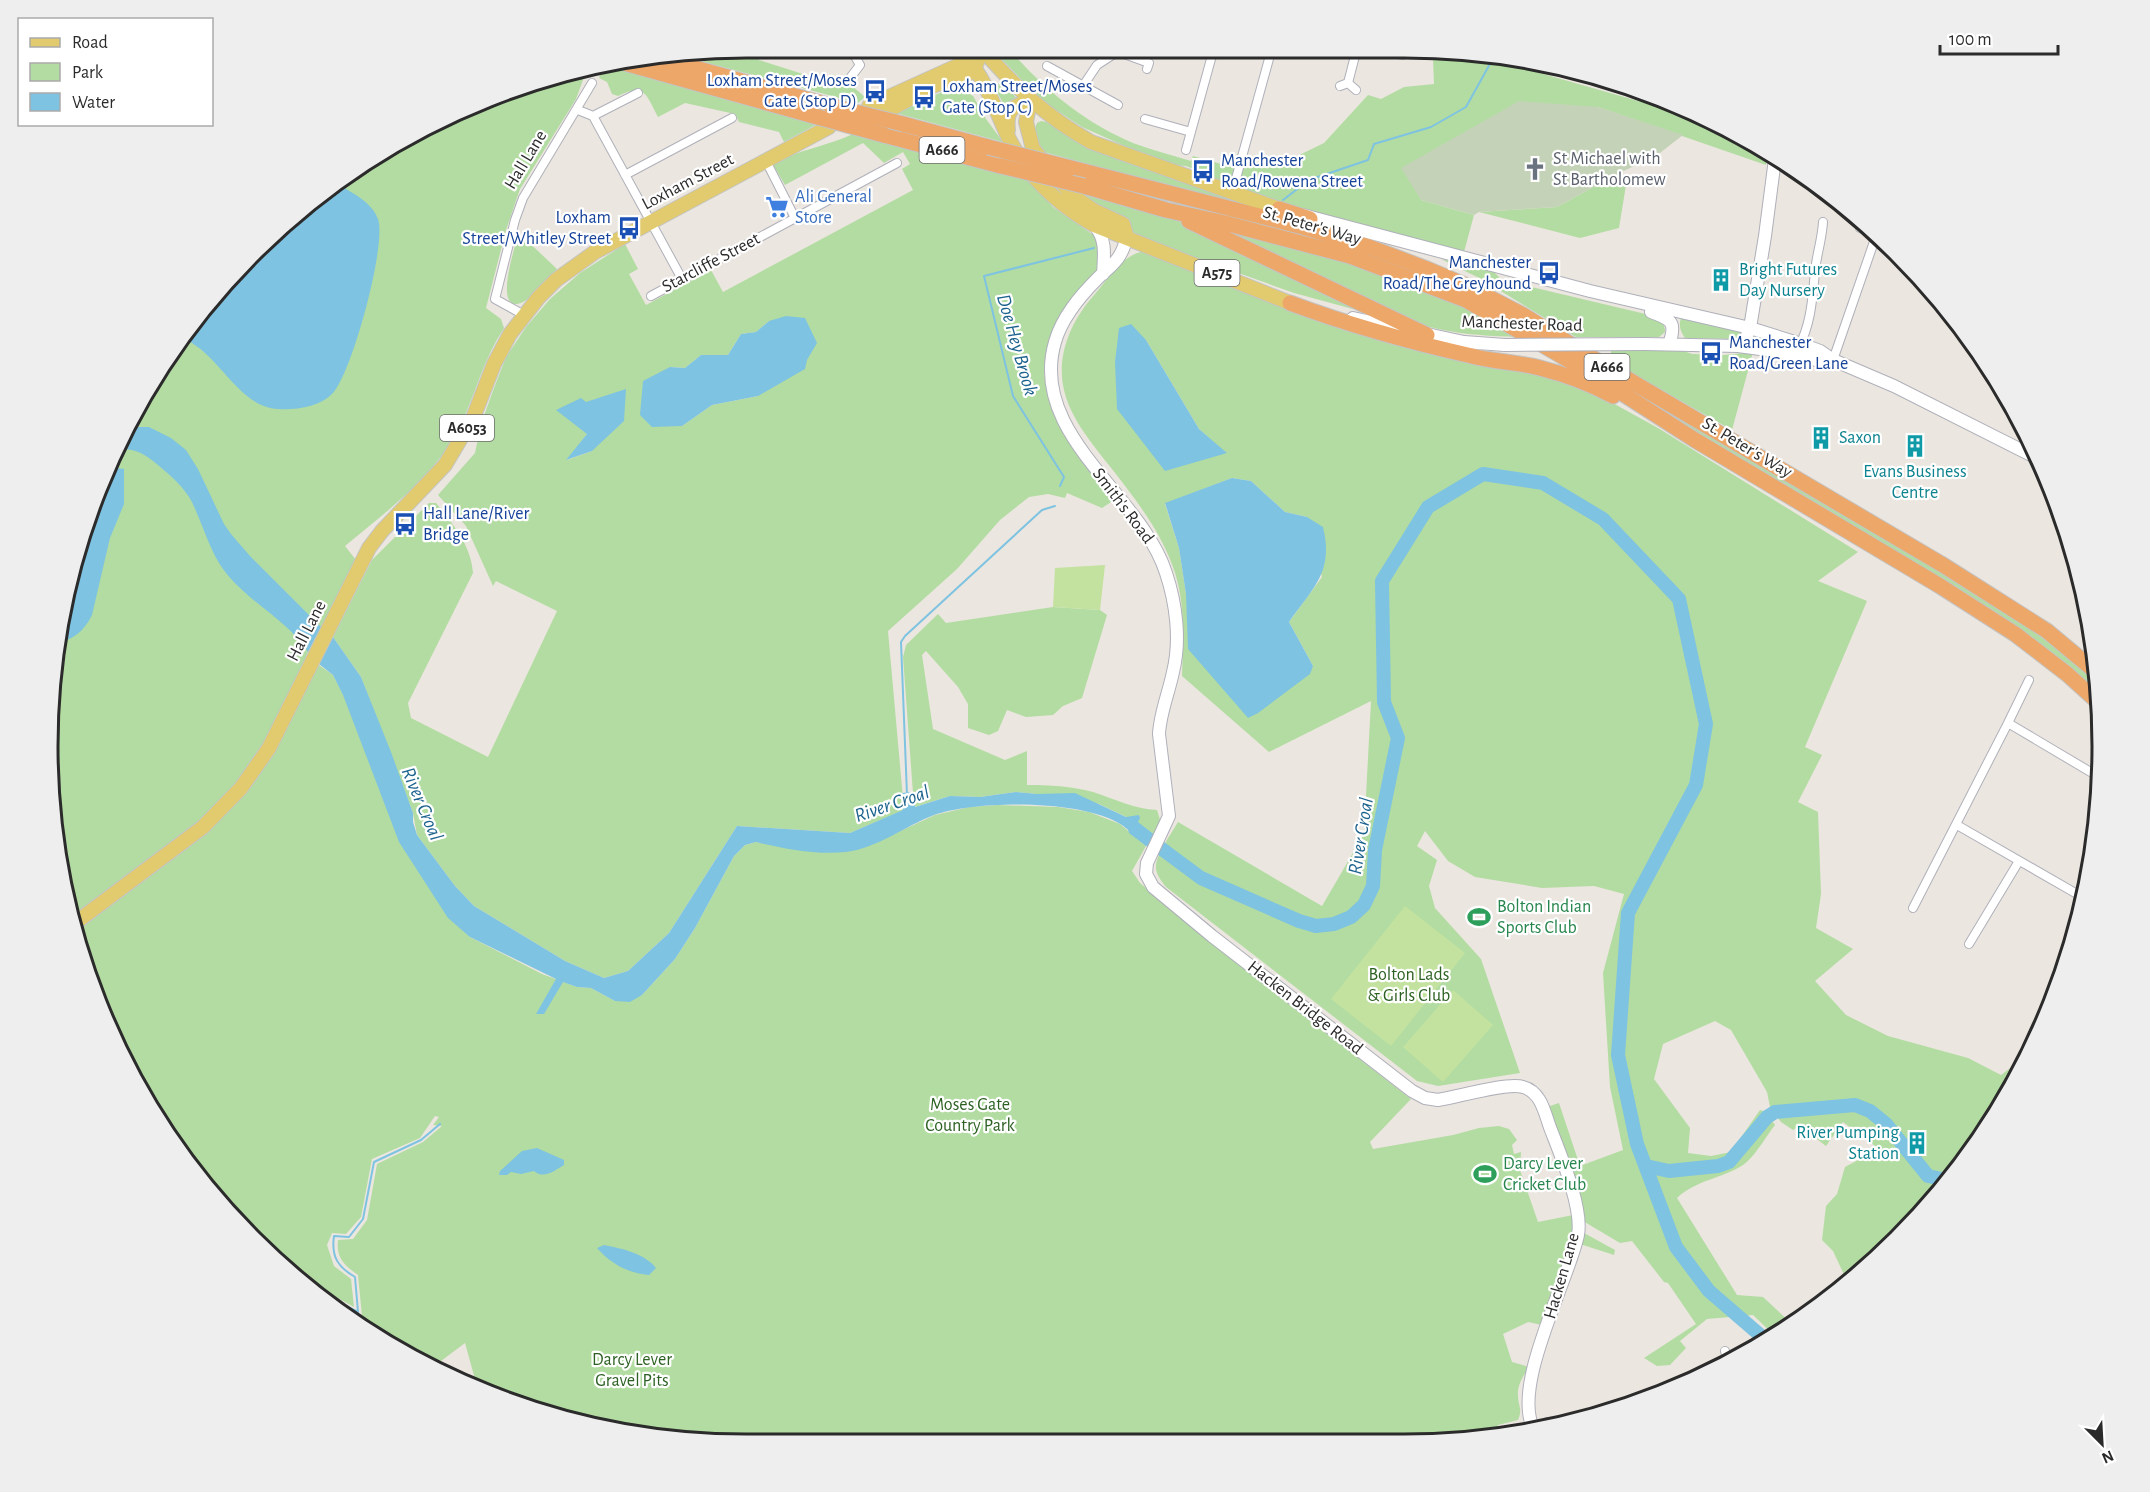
<svg xmlns="http://www.w3.org/2000/svg" width="2150" height="1492" viewBox="0 0 2150 1492" font-family="'Alegreya Sans',sans-serif">
	<style>
		.green { fill: #b3dca2; fill-rule: evenodd }
		.cemetery { fill: #c4d3b8 }
		.pitch { fill: #c3e29f }
		.water { fill: #7ec3e1 }
		.lines { fill: none; stroke-linecap: round; stroke-linejoin: round }
		.stream { stroke: #7ec3e1; stroke-width: 2 }
		.river { stroke: #7ec3e1; stroke-width: 14 }
		.street-casing { stroke: #afb0ba; stroke-width: 10 }
		.secondary-casing { stroke: #afb0ba; stroke-width: 14 }
		.primary-casing { stroke: #c4c4c4; stroke-width: 16 }
		.highway-casing { stroke: #c4c4c4; stroke-width: 17 }
		.street { stroke: #fff; stroke-width: 8 }
		.secondary { stroke: #fff; stroke-width: 12 }
		.primary { stroke: #e1cb6e; stroke-width: 14 }
		.highway { stroke: #eca769; stroke-width: 15 }
		.secondary-bridge-casing { stroke: #afb0ba; stroke-width: 14; stroke-linecap: butt }
		.highway-bridge-casing { stroke: #c4c4c4; stroke-width: 17; stroke-linecap: butt }
		.secondary-bridge { stroke: #fff; stroke-width: 12 }
		.highway-bridge { stroke: #eca769; stroke-width: 15 }
		.labels { text-anchor: middle; dominant-baseline: central; stroke-width: 4.5; stroke-linejoin: round; paint-order: stroke }
		.shield { fill: #fff; stroke: #6b6b6b; stroke-width: 1.5 }
		.shield-label { font-size: 16px; font-weight: bold; fill: #2b2b2b }
		.transit-label { font-size: 18px; fill: #164399; stroke: #fff; text-anchor: start }
		.worship-label { font-size: 18px; fill: #5b616d; stroke: #fff; text-anchor: start }
		.street-label { font-size: 18px; fill: #2b2b2b; stroke: #fff }
		.shop-label { font-size: 18px; fill: #366cbe; stroke: #fff; text-anchor: start }
		.culture-label { font-size: 18px; fill: #0d838f; stroke: #fff; text-anchor: start }
		.leisure-label { font-size: 18px; fill: #27864d; stroke: #fff; text-anchor: start }
		.park-label { font-size: 18px; fill: #2d6123; stroke: #fff }
		.water-label { font-size: 20px; font-style: italic; fill: #1d638e; stroke: #fff }
		.rim { fill: none; stroke: #2b2b2b; stroke-width: 3 }
	</style>
	<rect width="100%" height="100%" fill="#ebe6df"/>
	<path class="green" d="M752,48l7,12 82,26 4,-6 20,17 -7,6 -176,-47z
		M994,48h26l-2,11c32,35 70,65 115,84 19,7 39,12 58,18l2,-5 42,12 -6,19 -30,-16 -13,-5 -13,-1 -26,-9 -65,-29 -41,-27 -45,-47z
		M1380,48h24l72,7 208,59 69,27 15,12 -2,12 -168,-58 -177,93 53,15 -10,37 -122,-30 -105,-33 7,-25h37l43,-21 44,-48 13,4 23,-12 30,-3 -1,-25z
		M612,66l205,58 -33,18 -5,-10 -40,-10 -4,-8 -50,-11 -27,14c-12,-23 -13,-34 -40,-21l-6,-2 -5,-12 -8,-4 4,-11z
		M587,69l-11,30 -56,90 -14,41 -20,78 15,11 3,9c-20,30 -28,64 -43,96 -24,51 -74,87 -116,122l11,14 -50,96 27,19 137,262 72,37 35,13 14,1 24,13 27,-6 33,-36 20,-31 39,-72 11,-11 11,-3 63,10 51,-7 65,-30 34,-8 28,-2 61,2 31,5 31,12 26,22 -14,25 8,12 163,132 108,84 -41,43 3,7 80,-14 26,-7 20,-2 10,3 8,11 -5,5 2,9 7,-2 -1,18 18,52 35,-7v19l-31,91 -14,-3 -25,12 9,28 17,5c-5,8 -12,18 -11,28 0,11 5,14 0,25l-20,5v10l-94,9h-658l-137,-13 -131,-41 -13,-47 -32,24 -75,-41 -24,-19 5,-1 23,10 -4,-41c-14,-10 -22,-17 -20,-35l15,-1 14,-19 10,-56 46,-22 19,-16 -9,-1 6,-8 -4,-1 -15,22 -48,21 -11,58 -15,17 -14,-1 -5,12 7,21 17,13 3,28 -20,-11 -10,2 -63,-51 7,-8 -11,-2 -38,-38 -53,-65 -46,-79 -59,-173 -13,-136 6,-91 47,-176 64,-120 56,-73 138,-121 120,-64 86,-29z
		M1003,82l14,17 -12,8 -11,-21z
		M955,86l18,10 13,23 17,23 -107,-29z
		M1041,121l5,1 41,24 267,90 -310,-84c-7,-9 -12,-18 -7,-29z
		M853,134l175,46 25,27 42,29 6,13 -3,21 -16,15 -23,31 -11,26 -4,32 6,29 14,29 50,68 -12,8 -35,-15 -2,5 -17,-4 -19,3 -29,23 -43,49 -69,62 16,179 -54,23 -113,-7 -68,107 -41,38 -24,7 -39,-17 -91,-55 -19,-20 -38,-51 -4,-22 -52,-136 -28,-40 39,-77 57,-57h7c17,21 35,42 37,70l-65,130 3,15 77,39 69,-146 -61,-30 -3,5 -27,-60 -28,-31 37,-42 6,-29 13,-36 12,-31 20,-30 24,-28 30,-26 45,-29 13,25 -9,5 17,31 65,-35 12,22 190,-102 -11,-21 8,-5 -7,-12 -19,11 -21,-20 -78,42 -13,-22c27,-13 55,-17 81,-29zM769,321l-11,75 -46,9 -30,21 -12,-59 15,1 16,-13h27l13,-21 15,-2zM586,402l6,49 -25,9 20,-26z
		M1617,174l9,11 -7,43 -39,10 -101,-26 78,-5z
		M1073,192l101,27 20,9 181,87 -81,-22 -162,-58 -4,-12z
		M1206,222l118,32 114,40 84,43c-40,-1 -76,-3 -114,-17z
		M519,233l38,36c-8,8 -25,29 -34,33 -32,15 -7,-59 -4,-69z
		M1141,252h8l52,20 341,103 58,21 58,32 200,124 -40,29 49,20 -62,146 17,8 -24,47 20,10 3,82 -5,34 37,21 -38,32 31,34 42,21 80,22 33,17 25,-19 -42,78 -87,106 -50,41 -14,-30 -11,-11 4,-34 11,-12 8,-27 34,-18 -36,-27 -17,24 -26,-20 -7,4 -12,-8 -11,-15 -3,-15 -36,-62 -16,-9 -52,23 -9,35 36,49 -2,25 23,3 20,-4 29,-42 6,2 9,13c-8,10 -21,33 -32,40 -22,14 -47,15 -66,33l60,97 26,2 30,28 -18,11 -22,-21 -46,4 -27,22 6,7 -16,17 -13,1 -13,-8 52,-34 -28,-41 -4,-1 -32,-41 -12,2 -37,-22 -36,-114 12,-4 21,63 43,-16 -13,-63 -7,-114 21,-79 -30,-8 -52,2 -67,-11 -27,-16 -23,-30 -8,15 20,14 -8,26 6,22 46,51 39,114 -82,13 -21,-5 -251,-194c-5,-7 -11,-13 -10,-22 1,-11 16,-33 22,-43l144,84 42,-72 7,-133 -102,51 -87,-76c1,-36 4,-74 -9,-109 -14,-39 -40,-71 -65,-103 -18,-23 -40,-49 -45,-79 -6,-33 10,-67 32,-91 12,-14 27,-38 46,-42zM1146,340l53,89 27,24 -111,-91zM1232,478l19,3 34,31 22,5 15,60 -33,45 24,44 -127,-72 -7,-46 -14,-44z
		M1441,259l52,12 9,9 152,36c7,5 11,7 11,16l-6,5h-83l-95,-58z
		M1682,316l62,17 -4,5 -5,1 -50,-1c-5,-7 -7,-14 -3,-22z
		M1611,348l67,1 14,5 32,1 29,-3 -21,78 -104,-59 -17,-18z
		M1653,404h8c76,45 152,90 227,136 72,43 145,85 208,141l1,13 -441,-286z
		M1053,607l47,3 7,5 -25,83 -19,8 -10,9 -27,2 -19,-7 -9,21 -9,4 -21,-7v-24l-10,-17 -32,-36 -4,4 11,74 72,31 22,-9v34c23,0 44,1 66,7 22,7 41,17 64,18l4,13 -8,11 -16,-12 -38,-18 -62,-10 -21,-2 -36,5 -30,-1 -36,11 -11,-150 3,-12 32,-31 8,9z
		M1584,1233l31,17 -1,5 -34,-11z"/>
	<path class="cemetery" d="M1519,101l79,6 85,28 -27,21 -39,18 -60,33 -78,5 -5,3 -53,-15 -20,-32z"/>
	<path class="pitch" d="M1105,565l-5,45 -47,-3 2,-39z
		M1405,906l60,47 -74,93 -60,-47z
		M1453,990l40,35 -50,57 -40,-35z"/>
	<path class="water" d="M338,184c14,9 34,18 40,35 9,25 -26,154 -45,174 -13,14 -36,17 -55,16 -41,-2 -60,-59 -97,-71l40,-52z
		M786,316l19,2 12,25 -10,17 -2,9 -47,27 -46,9 -30,21 -30,1 -12,-12 3,-34 27,-14 15,1 16,-13h27l13,-21 15,-2 13,-11z
		M1131,324l15,16 53,89 28,24 -62,18 -48,-62 -2,-47 4,-34z
		M626,389l-2,32 -32,30 -26,9 21,-26 -31,-24 25,-12 5,4z
		M129,427h20l22,11 15,12 12,19 26,55 7,10 19,22 71,71 -13,25c-19,-31 -62,-51 -85,-83 -13,-18 -21,-46 -31,-67 -8,-15 -21,-26 -34,-37 -14,-12 -23,-17 -41,-16z
		M108,467l16,2v35l-14,34 -18,77c-8,16 -18,24 -35,29l8,-30 8,-13 5,-25v-9l23,-88z
		M1232,478l19,3 34,31 22,5 16,10c11,45 -10,61 -34,95l24,44 -3,8 -52,39 -10,5 -60,-69 -2,-55 -7,-46 -14,-45z
		M333,637l28,40 30,75 22,61v9l4,13 38,51 19,20 91,55 39,17 24,-7 41,-38 68,-107 113,7 53,-23 -1,-17 11,-1 2,15 35,-11 30,1 36,-5 21,2 38,-1 51,24 13,-2 1,3 -2,4 15,12 -7,12c-8,-7 -16,-15 -24,-21 -39,-26 -146,-25 -188,-10 -29,11 -56,33 -88,37 -30,3 -61,-3 -90,-10l-11,3 -11,11 -39,72 -20,31 -33,36 -12,7 -15,-1 -24,-13 -14,-1 -14,-5 -19,32h-8l20,-35 -86,-42 -22,-19 -49,-76 -56,-147 -10,-20 -14,-11z
		M537,1148l27,12v5c-9,5 -20,15 -30,6l-13,3 -10,-2 -4,3h-8l1,-4 22,-20z
		M604,1245c19,4 40,8 52,23l-7,7c-21,-2 -38,-11 -52,-27z
		M796,1433l21,5 6,6h-33z"/>
	<g class="lines">
		<path class="stream" d="M1283,200l26,-20 59,-20 6,-16 57,-17 35,-20 25,-45
			M1060,486l4,-9 -51,-81 -29,-120 110,-28
			M907,795l-6,-153 4,-6 137,-126 13,-4
			M328,1302l8,-1 22,11 -3,-35c-17,-10 -24,-20 -21,-41l15,1 14,-18 11,-57 47,-22 19,-16"/>
		<path class="river" d="M1135,829l66,49 98,43 17,5 18,-2 17,-7 13,-12 9,-19 2,-36 23,-112 -14,-36 -2,-121 46,-74 55,-33 60,9 60,36 76,80 27,125 -10,61 -68,128 -10,142 19,89 39,103 33,44 58,50
			M1646,1166l23,5 49,-5 11,-4 38,-45 8,-5 80,-7 15,6 16,13 42,52 19,4"/>
		<g class="street-casing">
			<path id="street" d="M1367,48l36,7
				M1116,51l33,12 -2,6
				M1047,66l71,39
				M850,78l10,-13 -10,-17
				M1348,83l9,-35
				M1083,86l14,-21 17,-11 2,-6
				M1340,86l8,-3 8,7
				M578,110l15,6 89,163
				M593,116l45,-23
				M1145,119l46,13
				M1186,150l28,-102
				M766,161l29,57
				M625,175l107,-57
				M1232,193l40,-145
				M1860,228l12,5
				M651,296l246,-133
				M524,315l-29,-16 20,-79 8,-22 69,-115
				M1799,347c14,-29 13,-52 17,-83 2,-14 6,-26 7,-42
				M1833,360l43,-124
				M2008,723l21,-43
				M1957,825l127,73
				M1913,908l95,-185 91,54
				M1969,944l50,-83
				M1725,1351l3,12
				M1547,1422l23,-1"/>
		</g>
		<g class="secondary-casing">
			<path id="secondary" d="M1303,215l287,76 160,37 51,16 19,7 13,9 61,26 143,72
				M1094,225c13,14 10,31 9,49
				M1127,238c-2,6 -4,12 -7,17 -5,9 -15,16 -22,23 -18,18 -36,39 -43,64 -27,93 86,152 111,231 10,30 15,67 7,99 -4,20 -13,41 -14,62l10,82 -22,47 -1,11 7,13 59,49 200,155 13,7 13,2c20,-3 69,-18 85,-13 19,5 22,28 28,43 10,26 32,78 27,105 -10,47 -69,155 -43,196
				M1651,312c20,7 26,10 18,32
				M1353,318l111,24 41,3
				M1645,344l93,2 58,8 20,6h17
				M1738,346l7,-6 5,-12 15,-92 10,-77"/>
		</g>
		<g class="primary-casing">
			<path id="primary" d="M959,48c8,11 18,22 24,34 10,19 18,40 27,59 19,37 49,64 84,84l196,78
				M981,48c35,40 64,68 110,94l188,67
				M1030,101l-4,21 7,27 40,47 20,14 30,14 4,14
				M869,106l106,-48
				M887,111l48,-26 29,-9 10,-6 3,-8
				M1008,130c-2,-20 4,-24 22,-29
				M75,923l128,-96 38,-39 28,-40 100,-200 13,-17 63,-66 28,-47 21,-54 16,-30 29,-37 17,-17 39,-28 234,-125"/>
		</g>
		<g class="highway-casing">
			<path id="highway" d="M663,59l168,47
				M628,64l186,52
				M903,124l85,23
				M884,135l117,31
				M1071,168l232,59 66,20 58,22 38,16 58,30 94,58 326,192 104,66 48,40
				M1084,186l82,24 59,13 125,33 116,44 123,72 106,68 245,146 75,48 52,40 31,28
				M1279,209l31,10
				M1189,221l238,114
				M1290,303c59,22 120,39 182,53 22,6 46,6 68,12 24,6 51,16 73,28"/>
		</g>
		<use href="#street" class="street"/>
		<use href="#secondary" class="secondary"/>
		<use href="#primary" class="primary"/>
		<use href="#highway" class="highway"/>
		<g class="secondary-bridge-casing">
			<path id="secondary-bridge" d="M1505,345l140,-1"/>
		</g>
		<g class="highway-bridge-casing">
			<path id="highway-bridge" d="M831,106l72,18
				M814,116l70,19
				M988,147l83,21
				M1001,166l83,20"/>
		</g>
		<use href="#secondary-bridge" class="secondary-bridge"/>
		<use href="#highway-bridge" class="highway-bridge"/>
	</g>
	<defs>
		<g id="bus-bare" transform="scale(1.8)"><path d="M-5-6H5V4H4V6H2V4H-2V6H-4V4H-5ZM-3.5-4V0h7V-4ZM-3.5 1.2v1.5H-2V1.2ZM2 1.2v1.5H3.5V1.2Z" fill="#1a4fb4" stroke="#fff" stroke-width="2.5" paint-order="stroke"/></g>
		<g id="church-bare" transform="scale(1.8)"><path d="M-1.2-6h2.4v3.5h3.3v2.4h-3.3V6h-2.4V-.1h-3.3v-2.4h3.3Z" fill="#6b7280" stroke="#fff" stroke-width="2.5" paint-order="stroke"/></g>
		<g id="supermarket-bare" transform="scale(1.8)"><path d="M-6-5.5h2.5l.6 2H6L4.5 2H-2.5L-4.4-4H-6ZM-1.5 3.2a1.3 1.3 0 1 0 .1 0ZM3 3.2a1.3 1.3 0 1 0 .1 0Z" fill="#3f7fe0" stroke="#fff" stroke-width="2.5" paint-order="stroke"/></g>
		<g id="building-bare" transform="scale(1.8)"><path d="M-4-6H4V6H1V3H-1V6H-4ZM-2.5-4.3h1.7v1.8h-1.7ZM.8-4.3h1.7v1.8H.8ZM-2.5-1h1.7V.8h-1.7ZM.8-1h1.7V.8H.8Z" fill="#0f9aa8" stroke="#fff" stroke-width="2.5" paint-order="stroke"/></g>
		<g id="stadium-bare" transform="scale(1.8)"><path d="M0-5a6.5 5 0 1 0 0 10a6.5 5 0 1 0 0-10ZM-3.5-1.8h7v3.6h-7Z" fill="#2e9e5b" stroke="#fff" stroke-width="2.5" paint-order="stroke"/></g>
	</defs>
	<g fill-rule="evenodd">
		<use href="#bus-bare" x="875" y="91"/>
		<use href="#bus-bare" x="924" y="97"/>
		<use href="#church-bare" x="1535" y="169"/>
		<use href="#bus-bare" x="1203" y="171"/>
		<use href="#supermarket-bare" x="777" y="207"/>
		<use href="#bus-bare" x="629" y="228"/>
		<use href="#bus-bare" x="1549" y="273"/>
		<use href="#building-bare" x="1721" y="280"/>
		<use href="#bus-bare" x="1711" y="353"/>
		<use href="#building-bare" x="1821" y="438"/>
		<use href="#building-bare" x="1915" y="446"/>
		<use href="#bus-bare" x="405" y="524"/>
		<use href="#stadium-bare" x="1479" y="917"/>
		<use href="#building-bare" x="1917" y="1143"/>
		<use href="#stadium-bare" x="1485" y="1174"/>
	</g>
	<g class="labels">
		<g class="shield">
			<rect x="919.5" y="137" width="45" height="26" rx="4.5"/>
			<rect x="1194.5" y="260" width="45" height="26" rx="4.5"/>
			<rect x="1584.5" y="354" width="45" height="26" rx="4.5"/>
			<rect x="440" y="415" width="54" height="26" rx="4.5"/>
		</g>
		<g class="shield-label">
			<text x="942" y="150">A666</text>
			<text x="1217" y="273">A575</text>
			<text x="1607" y="367">A666</text>
			<text x="467" y="428">A6053</text>
		</g>
		<g class="transit-label">
			<text x="857" y="81" text-anchor="end">Loxham Street/Moses<tspan x="857" dy="21">Gate (Stop D)</tspan></text>
			<text x="942" y="87">Loxham Street/Moses<tspan x="942" dy="21">Gate (Stop C)</tspan></text>
			<text x="1221" y="161">Manchester<tspan x="1221" dy="21">Road/Rowena Street</tspan></text>
			<text x="611" y="218" text-anchor="end">Loxham<tspan x="611" dy="21">Street/Whitley Street</tspan></text>
			<text x="1531" y="263" text-anchor="end">Manchester<tspan x="1531" dy="21">Road/The Greyhound</tspan></text>
			<text x="1729" y="343">Manchester<tspan x="1729" dy="21">Road/Green Lane</tspan></text>
			<text x="423" y="514">Hall Lane/River<tspan x="423" dy="21">Bridge</tspan></text>
		</g>
		<g class="worship-label">
			<text x="1553" y="159">St Michael with<tspan x="1553" dy="21">St Bartholomew</tspan></text>
		</g>
		<g class="street-label">
			<text transform="translate(526 160) rotate(-59)">Hall Lane</text>
			<text transform="translate(688 182) rotate(-28)">Loxham Street</text>
			<text transform="translate(1312 226) rotate(16)">St. Peter's Way</text>
			<text transform="translate(711 263) rotate(-28)">Starcliffe Street</text>
			<text transform="translate(1522 324) rotate(2)">Manchester Road</text>
			<text transform="translate(1747 448) rotate(31)">St. Peter's Way</text>
			<text transform="translate(1123 506) rotate(53)">Smith's Road</text>
			<text transform="translate(307 631) rotate(-63)">Hall Lane</text>
			<text transform="translate(1305 1008) rotate(38)">Hacken Bridge Road</text>
			<text transform="translate(1562 1276) rotate(-74)">Hacken Lane</text>
		</g>
		<g class="shop-label">
			<text x="795" y="197">Ali General<tspan x="795" dy="21">Store</tspan></text>
		</g>
		<g class="culture-label">
			<text x="1739" y="270">Bright Futures<tspan x="1739" dy="21">Day Nursery</tspan></text>
			<text x="1839" y="438">Saxon</text>
			<text x="1915" y="472" text-anchor="middle">Evans Business<tspan x="1915" dy="21">Centre</tspan></text>
			<text x="1899" y="1133" text-anchor="end">River Pumping<tspan x="1899" dy="21">Station</tspan></text>
		</g>
		<g class="leisure-label">
			<text x="1497" y="907">Bolton Indian<tspan x="1497" dy="21">Sports Club</tspan></text>
			<text x="1503" y="1164">Darcy Lever<tspan x="1503" dy="21">Cricket Club</tspan></text>
		</g>
		<g class="park-label">
			<text x="1409" y="975">Bolton Lads<tspan x="1409" dy="21">&amp; Girls Club</tspan></text>
			<text x="970" y="1105">Moses Gate<tspan x="970" dy="21">Country Park</tspan></text>
			<text x="632" y="1360">Darcy Lever<tspan x="632" dy="21">Gravel Pits</tspan></text>
		</g>
		<g class="water-label">
			<text transform="translate(1017 345) rotate(74)">Doe Hey Brook</text>
			<text transform="translate(422 804) rotate(67)">River Croal</text>
			<text transform="translate(892 804) rotate(-19)">River Croal</text>
			<text transform="translate(1361 836) rotate(-81)">River Croal</text>
		</g>
	</g>
	<path d="M0 0H2150V1492H0ZM746 58H1404A688 688 0 0 1 2092 746V746A688 688 0 0 1 1404 1434H746A688 688 0 0 1 58 746V746A688 688 0 0 1 746 58Z" fill="#eee" fill-rule="evenodd"/>
	<path class="rim" d="M746 58H1404A688 688 0 0 1 2092 746V746A688 688 0 0 1 1404 1434H746A688 688 0 0 1 58 746V746A688 688 0 0 1 746 58Z"/>
	<rect x="18" y="18" width="195" height="108" fill="#ffffff" stroke="#aaaaaa" stroke-width="1.5"/>
	<rect x="30" y="38" width="30" height="9" fill="#e1cb6e" stroke="#aaaaaa" stroke-width="1.5"/>
	<text x="72" y="48" font-size="18" fill="#2b2b2b">Road</text>
	<rect x="30" y="63" width="30" height="18" fill="#b3dca2" stroke="#aaaaaa" stroke-width="1.5"/>
	<text x="72" y="78" font-size="18" fill="#2b2b2b">Park</text>
	<rect x="30" y="93" width="30" height="18" fill="#7ec3e1" stroke="#aaaaaa" stroke-width="1.5"/>
	<text x="72" y="108" font-size="18" fill="#2b2b2b">Water</text>
	<g transform="translate(2102 1444) rotate(156)" stroke="#ffffff" stroke-width="4.5" paint-order="stroke">
	<path d="M0-4.5L10 22L0 15L-10 22Z" fill="#2b2b2b"/>
	<text y="-9" font-size="16" font-weight="bold" text-anchor="middle" fill="#2b2b2b">N</text>
	</g>
	<path d="M1940 45v9h118v-9" fill="none" stroke="#2b2b2b" stroke-width="3"/>
	<text x="1949" y="45" font-size="18" fill="#2b2b2b" stroke="#ffffff" stroke-width="4.5" paint-order="stroke">100 m</text>
</svg>
